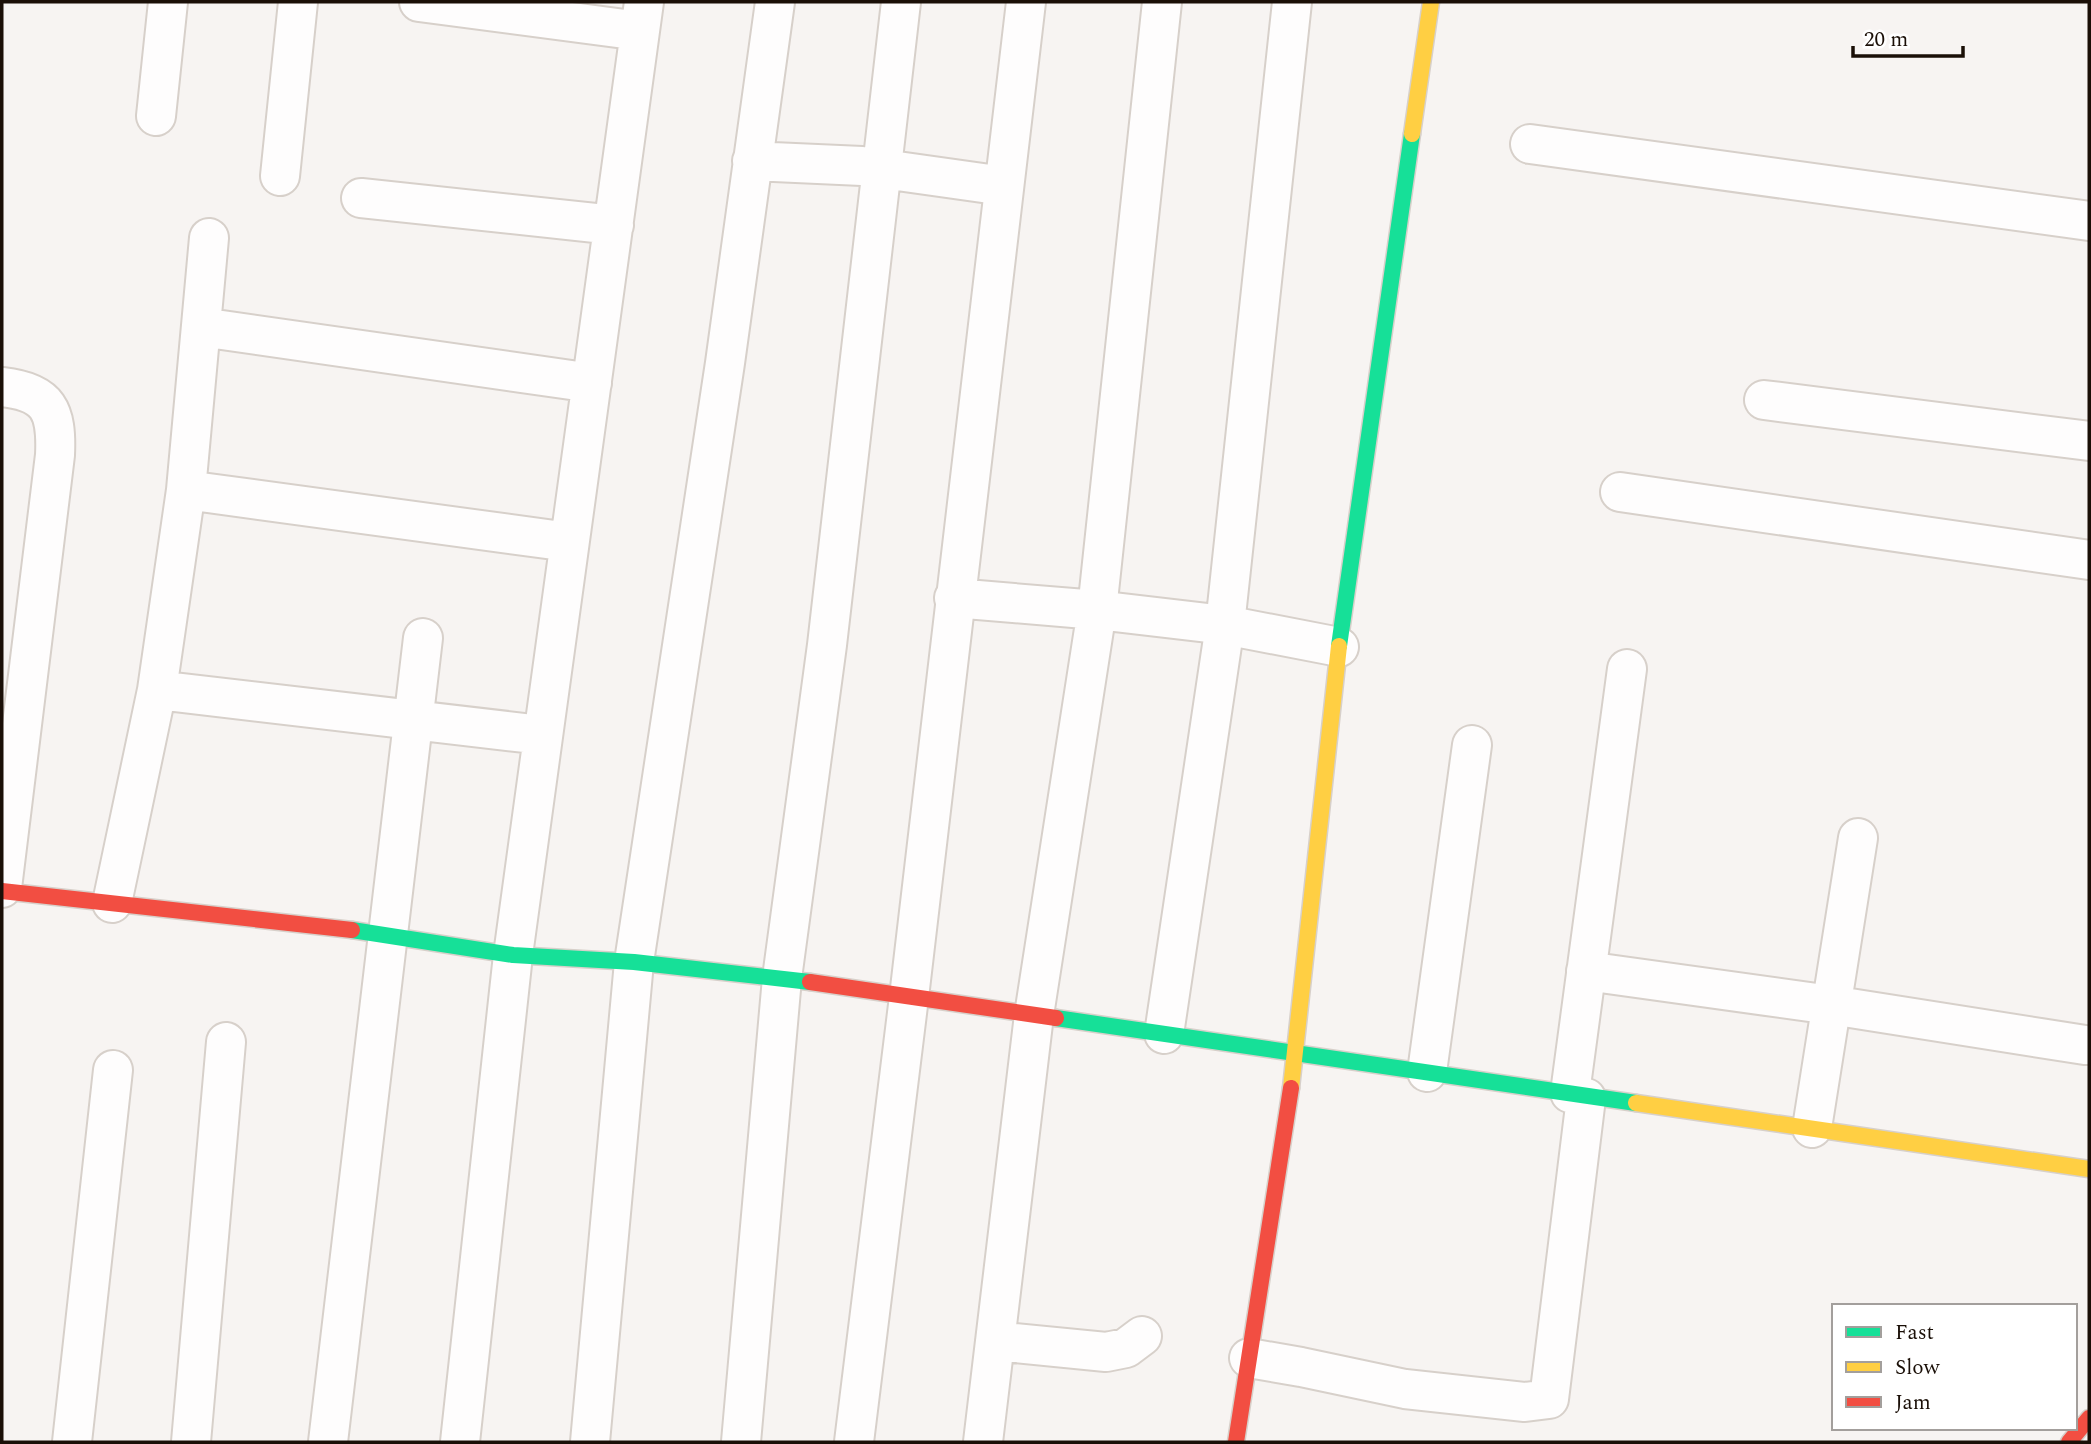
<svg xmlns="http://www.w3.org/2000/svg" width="2091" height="1444" viewBox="0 0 2091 1444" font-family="Spectral,serif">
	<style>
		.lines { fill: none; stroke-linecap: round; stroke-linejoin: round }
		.street-casing { stroke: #d7d0ca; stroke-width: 42 }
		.fast-casing { stroke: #d7d0ca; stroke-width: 19 }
		.slow-casing { stroke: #d7d0ca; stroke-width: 19 }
		.jam-casing { stroke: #d7d0ca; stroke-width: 19 }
		.street { stroke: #fefdfd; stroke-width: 38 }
		.fast { stroke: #16e098; stroke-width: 16 }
		.slow { stroke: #ffcf43; stroke-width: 16 }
		.jam { stroke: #f24e42; stroke-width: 16 }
	</style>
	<rect width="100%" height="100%" fill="#f7f4f2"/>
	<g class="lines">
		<g class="street-casing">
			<path id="street" d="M419,2l221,29
				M156,116l12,-114
				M1530,144l559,77
				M752,161l110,5 142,20
				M280,176l18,-174
				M361,198l253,27
				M201,327l391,56
				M2,387c47,5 55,24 53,68l-53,433
				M1764,400l325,41
				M186,490l383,52
				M1620,492l469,68
				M954,598l143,12 128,15 114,22
				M157,690l385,45
				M112,903l45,-213 29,-200 23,-252
				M1586,971l245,34 254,40
				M1164,1034l61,-409 67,-623
				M1427,1072l45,-327
				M1812,1128l46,-290
				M995,1341l111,11 20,-4 16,-12
				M1249,1358l52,9 104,22 120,13 24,-3 37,-301 -16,-5 57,-424
				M72,1442l41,-372
				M191,1442l35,-400
				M328,1442l95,-804
				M460,1442l53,-487 131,-953
				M590,1442l44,-480 91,-599 50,-361
				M741,1442l41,-464 45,-333 74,-643
				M854,1442l55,-445 117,-995
				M983,1442l51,-427 63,-405 65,-608"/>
		</g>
		<g class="fast-casing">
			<path id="fast" d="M1339,646l73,-512
				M352,930l161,25 121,7 176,20
				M1056,1018l580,85"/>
		</g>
		<g class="slow-casing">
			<path id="slow" d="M1412,134l19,-132
				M1291,1088l48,-442
				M1636,1103l453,66"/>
		</g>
		<g class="jam-casing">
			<path id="jam" d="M2,891l350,39
				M810,982l246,36
				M1236,1442l55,-354
				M2069,1442l20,-24"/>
		</g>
		<use href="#street" class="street"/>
		<use href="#fast" class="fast"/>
		<use href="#slow" class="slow"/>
		<use href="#jam" class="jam"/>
	</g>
	<rect width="2091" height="1444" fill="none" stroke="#1a0f07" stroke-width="7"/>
	<rect x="1832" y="1304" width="245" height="126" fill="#ffffff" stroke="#a39f9c" stroke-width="2"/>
	<rect x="1846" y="1327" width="35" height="10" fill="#16e098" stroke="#a39f9c" stroke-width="2"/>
	<text x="1895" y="1339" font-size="21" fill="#1a0f07">Fast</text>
	<rect x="1846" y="1362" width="35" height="10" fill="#ffcf43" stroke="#a39f9c" stroke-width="2"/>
	<text x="1895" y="1374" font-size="21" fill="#1a0f07">Slow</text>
	<rect x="1846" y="1397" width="35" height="10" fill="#f24e42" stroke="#a39f9c" stroke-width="2"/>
	<text x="1895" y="1409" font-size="21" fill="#1a0f07">Jam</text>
	<path d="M1853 46v10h110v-10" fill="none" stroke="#1a0f07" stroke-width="3.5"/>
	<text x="1864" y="46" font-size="21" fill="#1a0f07" stroke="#ffffff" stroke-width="5" paint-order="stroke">20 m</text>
</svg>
